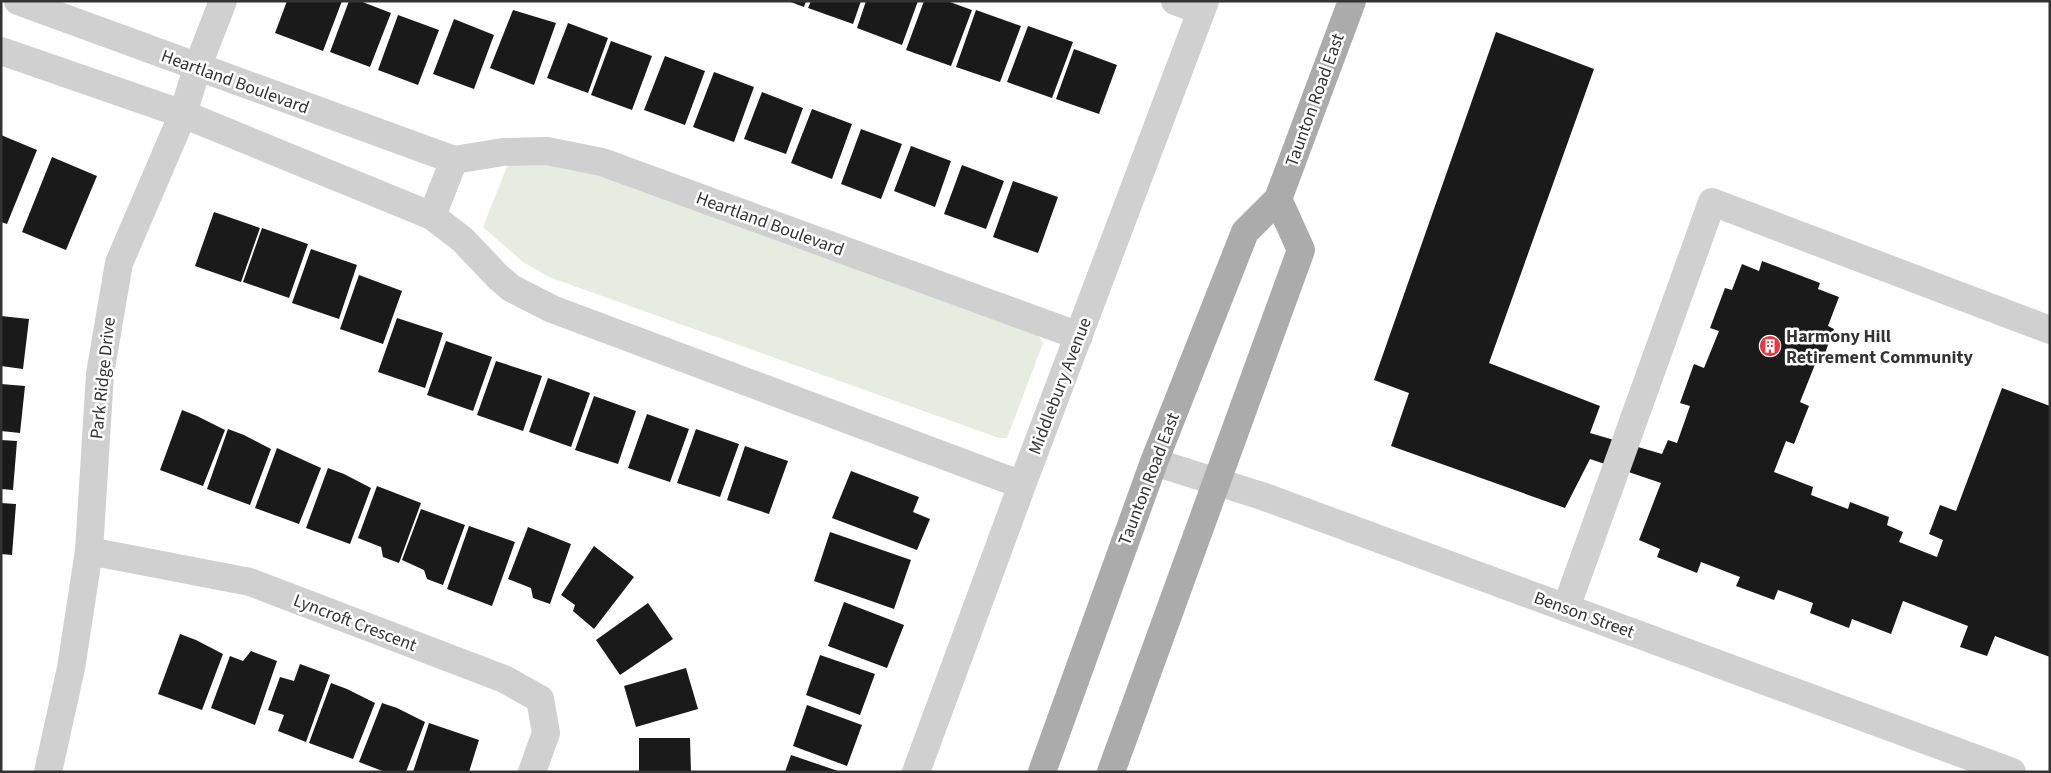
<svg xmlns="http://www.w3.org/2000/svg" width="2051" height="773" viewBox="0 0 2051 773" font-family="'Source Sans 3',sans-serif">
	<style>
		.green { fill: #e6ecdf }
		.building { fill: #1a1a1a }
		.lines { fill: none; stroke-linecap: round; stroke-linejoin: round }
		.minor { stroke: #d0d0d0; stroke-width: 28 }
		.major { stroke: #ababab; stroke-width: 28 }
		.labels { text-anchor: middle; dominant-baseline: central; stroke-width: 5; stroke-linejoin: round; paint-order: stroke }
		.street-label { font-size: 18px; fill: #333; stroke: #fff }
		.poi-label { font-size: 18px; font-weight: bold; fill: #333; stroke: #fff; text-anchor: start }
	</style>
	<rect width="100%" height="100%" fill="#fff"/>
	<path class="green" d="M510,159l67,5 460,170 6,9 -36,95h-8l-450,-161 -26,-15 -40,-35z"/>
	<path class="building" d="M287,1h55l-19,50 -48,-18z
		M349,1h11l31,12 -21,54 -40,-15z
		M788,1h18l-2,6z
		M811,1h50l-8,23 -45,-16z
		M866,1h52l-16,44 -45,-17z
		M924,1h23l25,9 -21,56 -45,-16z
		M513,10l43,13 -22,62 -44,-17z
		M976,10l45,16 -21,56 -44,-15z
		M398,15l41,15 -21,55 -40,-15z
		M454,19l40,16 -20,54 -41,-15z
		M568,23l40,15 -20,55 -41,-15z
		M1028,26l45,16 -21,56 -45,-16z
		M1496,32l98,37 -105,294 111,43 -10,27 72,21 6,-14 9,3 13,-37 -10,-3 14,-39 10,4 15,-37 -9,-3 15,-40 7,2 10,-26 17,7 3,-10 58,22 -2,6 21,8 -11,29 6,3 -13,35 -5,-2 -16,40 9,4 -15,38 -8,-3 -12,31 39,15 -2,8 37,14 2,-7 39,15 -2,8 16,7 -4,10 38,15 6,-17 -14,-6 11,-29 16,6 46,-123 48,18v251l-55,-21 -8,20 -27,-9 8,-21 -65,-25 -12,33 -39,-15 -3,9 -39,-15 3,-10 -35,-13 -4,10 -38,-14 4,-9 -39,-15 -4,11 -40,-16 3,-8 -21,-9 22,-57 -71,-24 -25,49 -174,-62 18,-53 -35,-13z
		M611,41l41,15 -20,54 -41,-15z
		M1074,49l43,16 -18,49 -43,-15z
		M665,56l40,15 -20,54 -41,-15z
		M714,72l40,15 -20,55 -41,-15z
		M762,92l41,16 -17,46 -42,-15z
		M812,109l40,15 -20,55 -41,-16z
		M861,129l41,15 -21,55 -40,-15z
		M1,135l36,15 -30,74 -6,-2z
		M911,146l40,15 -16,46 -41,-16z
		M52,157l45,19 -31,74 -44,-18z
		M962,165l42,16 -18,48 -42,-15z
		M1013,181l45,16 -20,56 -45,-16z
		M214,212l46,16 -19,54 -46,-16z
		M262,228l46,16 -19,54 -46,-16z
		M311,249l46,16 -18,54 -47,-16z
		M359,275l43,16 -19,53 -43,-15z
		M1,316l28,3 -6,50 -22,-3z
		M397,318l46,15 -18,55 -47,-16z
		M446,341l46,16 -19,54 -46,-16z
		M496,361l46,15 -19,55 -46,-16z
		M548,378l42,15 -19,54 -42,-15z
		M1,384l24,2 -5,47 -19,-2z
		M594,396l42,15 -18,53 -43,-14z
		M182,410l15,6 28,14 -22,56 -43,-16z
		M647,414l42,15 -19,53 -42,-14z
		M228,429l16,6 27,14 -21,56 -43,-16z
		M696,429l43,15 -19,53 -43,-14z
		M1,440l16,1 -4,49 -12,-1z
		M745,446l43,15 -19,53 -42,-14z
		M277,448l44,20 -22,56 -44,-16z
		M328,468l16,6 27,14 -21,56 -44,-16z
		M851,471l68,26 -6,15 17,7 -13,31 -85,-32z
		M377,486l44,17 -22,60 -16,-6 -2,-10 -23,-9z
		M1,503l15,1 -4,51 -11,-1z
		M421,509l44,16 -22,60 -16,-6 -3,-9 -22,-10z
		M469,526l46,16 -23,64 -45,-17z
		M528,527l43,17 -21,60 -17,-6 -2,-10 -23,-9z
		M830,532l81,28 -17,49 -80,-28z
		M594,546l40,31 -40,52 -21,-18 2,-6 -14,-10z
		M844,602l60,23 -17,43 -59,-22z
		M648,603l25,36 -53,36 -24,-35z
		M180,634l16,6 27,14 -21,56 -44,-16z
		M251,651l26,10 -22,64 -44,-17 19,-52 13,5z
		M820,655l55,19 -15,41 -54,-20z
		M300,664l30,11 -24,67 -28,-11 6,-16 -16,-5 12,-33 14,4z
		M686,668l12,41 -62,18 -12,-41z
		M331,683l16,6 28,14 -22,56 -44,-16z
		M382,703l15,5 28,14 -19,50h-21l-26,-10z
		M807,705l55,20 -15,41 -54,-20z
		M429,723l50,17 -10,32h-56z
		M639,738h51l1,34h-52z
		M791,755l47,16v1h-53z"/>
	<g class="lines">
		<path class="minor" d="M18,1l436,159 49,-8 44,-1 55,11 477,174
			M1175,1l26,10
			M1,51l182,63 249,102 31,24 35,37 13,11 41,21 470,176
			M432,216l22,-56
			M1154,462l108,34 750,276
			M89,551l161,31 254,97 36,20 6,34 -14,39
			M1566,608l146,-406 338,128
			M48,772l23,-104 18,-117 11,-177 19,-111 64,-149 14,-46 26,-67
			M916,772l106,-287 183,-484"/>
		<path class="major" d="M1042,772l112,-310 91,-230 33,-33 74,-198
			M1111,772l190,-522 -23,-51"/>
	</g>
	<defs>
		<g id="building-disc" transform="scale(1.125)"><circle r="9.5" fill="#e63946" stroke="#fff"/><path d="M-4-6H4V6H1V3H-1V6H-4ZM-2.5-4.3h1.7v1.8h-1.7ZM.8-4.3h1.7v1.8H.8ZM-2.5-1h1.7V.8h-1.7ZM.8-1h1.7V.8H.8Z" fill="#fff"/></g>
	</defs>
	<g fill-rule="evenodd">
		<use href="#building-disc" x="1770" y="346"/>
	</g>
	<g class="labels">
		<g class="street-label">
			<text transform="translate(235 82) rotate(20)">Heartland Boulevard</text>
			<text transform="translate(1315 100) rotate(-70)">Taunton Road East</text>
			<text transform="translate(770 224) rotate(20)">Heartland Boulevard</text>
			<text transform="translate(103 378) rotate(-84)">Park Ridge Drive</text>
			<text transform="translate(1060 386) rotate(-69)">Middlebury Avenue</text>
			<text transform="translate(1149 479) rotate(-69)">Taunton Road East</text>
			<text transform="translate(1584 615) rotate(20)">Benson Street</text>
			<text transform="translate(355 623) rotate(21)">Lyncroft Crescent</text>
		</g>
		<g class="poi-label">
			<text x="1786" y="336">Harmony Hill<tspan x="1786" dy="21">Retirement Community</tspan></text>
		</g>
	</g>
	<rect width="2051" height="773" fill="none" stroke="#333333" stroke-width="5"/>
</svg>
